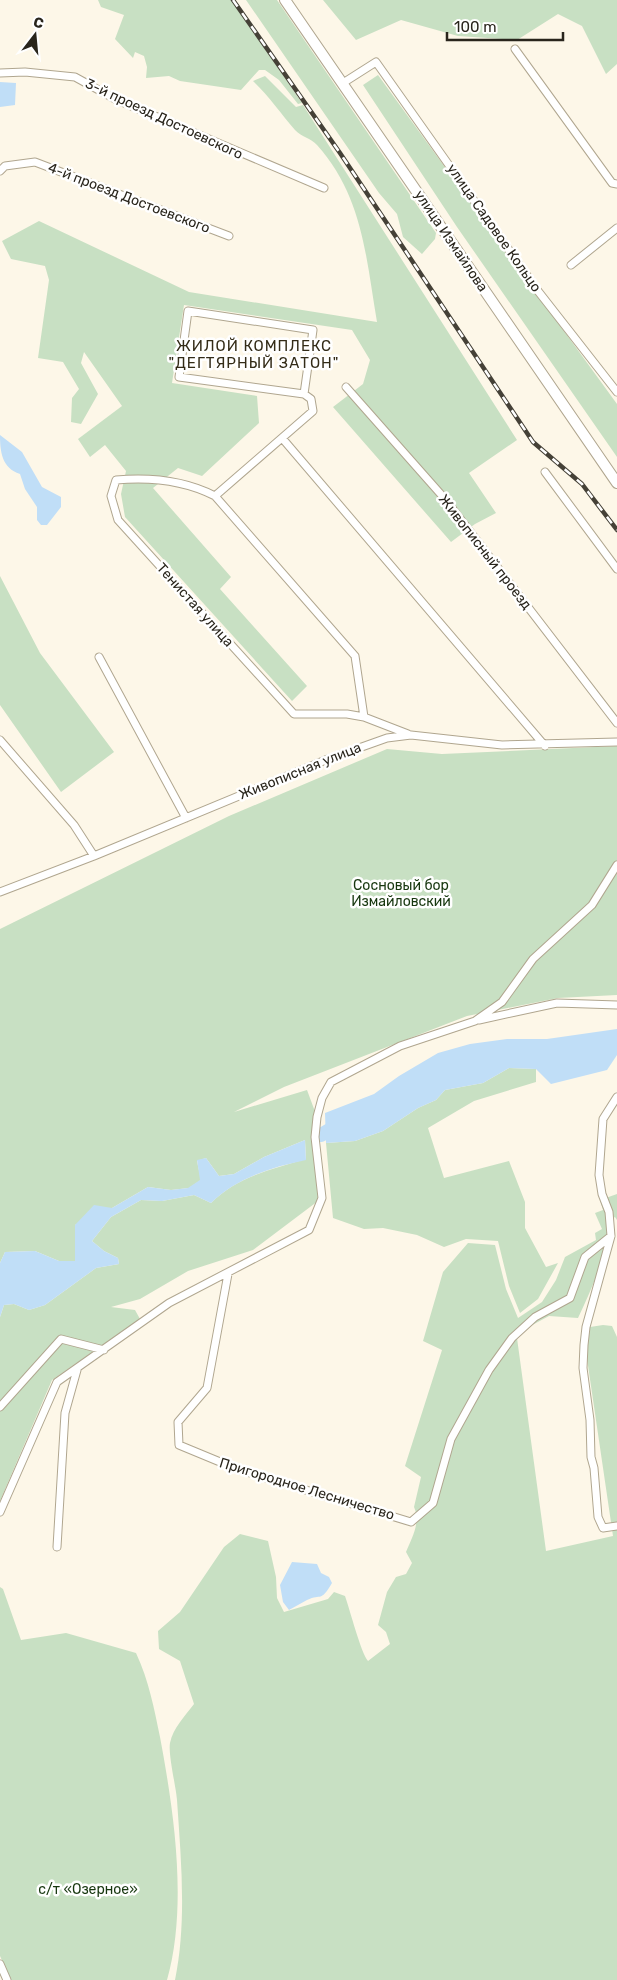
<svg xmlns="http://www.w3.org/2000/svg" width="617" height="1980" viewBox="0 0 617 1980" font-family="Rubik,sans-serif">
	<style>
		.green { fill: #c8e0c3 }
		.water { fill: #c0def7 }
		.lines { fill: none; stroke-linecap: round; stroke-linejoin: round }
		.river { stroke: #c0def7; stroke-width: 14 }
		.street-casing { stroke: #b0a68f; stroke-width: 9 }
		.secondary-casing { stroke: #b0a68f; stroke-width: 12 }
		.street { stroke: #fff; stroke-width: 7 }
		.secondary { stroke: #fff; stroke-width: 10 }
		.rail-casing { stroke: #454137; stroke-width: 4.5 }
		.rail { stroke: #fff; stroke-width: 2.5; stroke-dasharray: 8; stroke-linecap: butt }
		.labels { text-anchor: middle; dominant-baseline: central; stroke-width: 5; stroke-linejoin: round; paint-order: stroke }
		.street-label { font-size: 14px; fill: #29251c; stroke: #fff }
		.park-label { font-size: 14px; fill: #17370f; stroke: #fff }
		.neighbourhood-label { font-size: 15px; letter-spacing: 1px; fill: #332b17; stroke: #fff }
	</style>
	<rect width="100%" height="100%" fill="#fdf7e8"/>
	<path class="green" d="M98,0h134l70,103 -4,1 -19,-24 -14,-10h-6l-18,20 -61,-9 -11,-5 -23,2 1,-11 -3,-11 -9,-4 -2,6 -18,-19 9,-24 -23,-8z
		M246,0h31l159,233 -1,6 -13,15 -19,-17 -6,-23 -18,-21z
		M323,0h294v64l-11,10 -24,-48 -24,-12 -41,26 -59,-4 -57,-16 -45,20z
		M378,75l239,329v53l-160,-230 -94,-142z
		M265,76l31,31 7,-2 214,335 -48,33 27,40 -21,11 -24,18 -118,-135 30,-23 7,-24 -18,-30 -168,-25 -12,78 85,13 2,27 -57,53 -24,-8 -25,20 78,89 -11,12 87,97 -15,15 -167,-184 -4,-23 5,-23 -21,-26 -15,12 -12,-18 44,-33 -38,-54 -3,11 17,31 -17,30 -10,-2 1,-24 7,-9 -16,-27 -25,-4 11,-78 -4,-14 -34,-7 -9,-18 37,-20 150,71 188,30c-11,-64 -14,-126 -60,-177 -6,-7 -16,-8 -22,-15 -14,-16 -26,-34 -42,-49z
		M0,576l40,77 74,99 -53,40 -61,-87z
		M617,746v249l-59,3 -91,18 -183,71 -50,25 73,-22 10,27 -2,20 7,61 -69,52 -65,21 -48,28 -29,8 24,3 5,9 -88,61 -52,121v-184l4,-12 10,-1 15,6 16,-5 51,-37 23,-4 -1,-6 -14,-7 -12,-10 19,-24 30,-17 21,1 32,-6 17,8c26,-26 61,-34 95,-44l-1,-19 -41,17 -30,17 -15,2 -13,-18 -9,3 4,19 -12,8 -18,2 -23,-3 -36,21 -37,17v37l-16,-1 -24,-10 -30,1 -5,11v-334l229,-113 158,-67 55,5z
		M509,1068l27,1v13l-62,19 -46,27 16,50 65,-17 16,41v26l21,39 12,-4 -20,36 -18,14 -11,-27 -11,-45 -32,-2 -22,8 -27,-12 -34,-7 -19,1 -31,-11 -7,-75 29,-2 28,-10 35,-23 18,-8 9,-10 38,-7z
		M617,1194v26l-2,-3 -7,4c0,33 -16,67 -30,97l-29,-2 -26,14 -6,8 29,213 67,-15 -27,-184 4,-25 13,-2 9,1 5,11v643h-442c12,-59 6,-120 2,-180 -1,-13 -9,-46 -7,-57 3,-15 15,-27 24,-39l-14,-43 -21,-12 -1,-18 22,-19 44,-65 16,-13 28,7 8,36 1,21 7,14 44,-13 6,-7 11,4c5,14 16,57 23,65l22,-17 -4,-12 -8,-7 9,-33 9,-15 10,-3 6,-11 -6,-11c6,-15 15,-29 8,-45l7,-30 -16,-11 37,-116 -19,-9 20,-69 25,-29 27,2 11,44 12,29 24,-16 14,-22 9,-23 31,-17 -1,-7 7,-4 -7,-16 8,-3 -3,-10z
		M0,1587l3,2 18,51 45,-7 70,20c13,28 18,55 24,84 14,75 28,169 7,243h-156l-11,-24z"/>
	<path class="water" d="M0,82l16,1 -1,22 -15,2z
		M0,435l22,17 20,35 19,10v10l-14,18h-6l-4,-5v-13l-12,-18 -5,-15c-18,-6 -20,-22 -20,-39z
		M617,1029v26l-10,15 -56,14 -15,-15 -27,-1 -26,15 -38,7 -9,10 -18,8 -35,23 -28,10 -29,2 -1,-30 49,-19 25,-18 39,-23 32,-9 37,-5h40z
		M305,1140l1,20c-34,7 -70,18 -95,43l-17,-8 -32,6 -21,-1 -30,17 -19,24 12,10 14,7 1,6 -23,4 -51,37 -16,5 -15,-6 -10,1 -4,12v-54l5,-11 30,-1 24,10h16v-36l19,-20 18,3 36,-21 23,3 17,-2 12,-8 -3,-20 9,-2 13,18 15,-2 30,-17z
		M292,1562l25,2 4,9 8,4 3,6c-12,20 -10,10 -25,17 -6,3 -12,7 -18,10l-6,-8 -3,-17z"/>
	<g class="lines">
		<path class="river" d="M321,1135l20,-12"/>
		<g class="street-casing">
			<path id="street" d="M515,49l97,134 5,1
				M0,73l25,-1 50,5 40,22 209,89
				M343,83l33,-21 162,229 79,101
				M0,171l5,-5 30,-4 194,74
				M571,265l46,-37
				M346,387l99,112 172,224
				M304,394l9,-64 -125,-19 -9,66 125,17 7,5 2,12 -98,85c-31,-16 -65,-19 -99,-16l-5,16 7,24 176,194h53l17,3
				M282,438l263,308
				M545,472l72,97
				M215,496l140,160 9,61 44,17
				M99,657l87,161
				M0,740l74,85 20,31
				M0,892l94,-36 234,-97 59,-21 24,-3 91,10 115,-3
				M479,1020l78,-17 60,2
				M617,1097l-14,22 -4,56 3,19 7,18 2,24 -25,91 -2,18 -1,23 7,52 1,37 3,11 4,49 5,11 14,-2
				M228,1274l-21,114 -29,34 1,23 58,24 174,53 22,-19 18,-64 38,-69 23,-32 23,-21 35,-19 15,-41 26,-21
				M0,1407l61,-68 43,11
				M0,1512l57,-130 112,-79 140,-73 13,-32 -7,-61 2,-20 5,-19 9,-16 69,-36 75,-25 27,-19 31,-43 59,-54 25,-40
				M57,1547l8,-134 12,-43
				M0,1964l7,16"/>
		</g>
		<g class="secondary-casing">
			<path id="secondary" d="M285,0l332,483"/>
		</g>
		<use href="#street" class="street"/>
		<use href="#secondary" class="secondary"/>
		<g class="rail-casing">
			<path id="rail" d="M233,0l107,153 193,289 49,42 35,46"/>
		</g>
		<use href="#rail" class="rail"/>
	</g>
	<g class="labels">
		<g class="street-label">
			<text transform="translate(164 119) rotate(25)">3-й проезд Достоевского</text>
			<text transform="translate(129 198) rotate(21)">4-й проезд Достоевского</text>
			<text transform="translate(494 228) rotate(55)">улица Садовое Кольцо</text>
			<text transform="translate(451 241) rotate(56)">улица Измайлова</text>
			<text transform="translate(485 552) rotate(52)">Живописный проезд</text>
			<text transform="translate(195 605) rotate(48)">Тенистая улица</text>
			<text transform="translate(300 771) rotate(-22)">Живописная улица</text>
			<text transform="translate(307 1489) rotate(17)">Пригородное Лесничество</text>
		</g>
		<g class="park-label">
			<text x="401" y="885">Сосновый бор<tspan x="401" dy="16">Измайловский</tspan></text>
			<text x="88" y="1889">с/т «Озерное»</text>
		</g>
		<g class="neighbourhood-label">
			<text x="254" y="346">ЖИЛОЙ КОМПЛЕКС<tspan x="254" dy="17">"ДЕГТЯРНЫЙ ЗАТОН"</tspan></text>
		</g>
	</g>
	<g transform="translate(35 35) rotate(16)" stroke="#ffffff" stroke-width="4" paint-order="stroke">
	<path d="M0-4L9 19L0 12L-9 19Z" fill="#29251c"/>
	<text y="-8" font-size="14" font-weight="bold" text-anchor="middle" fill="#29251c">С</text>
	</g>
	<path d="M447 32v8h116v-8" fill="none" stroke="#29251c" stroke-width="2.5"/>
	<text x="454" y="32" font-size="15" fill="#29251c" stroke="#ffffff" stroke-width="4" paint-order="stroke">100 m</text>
</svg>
